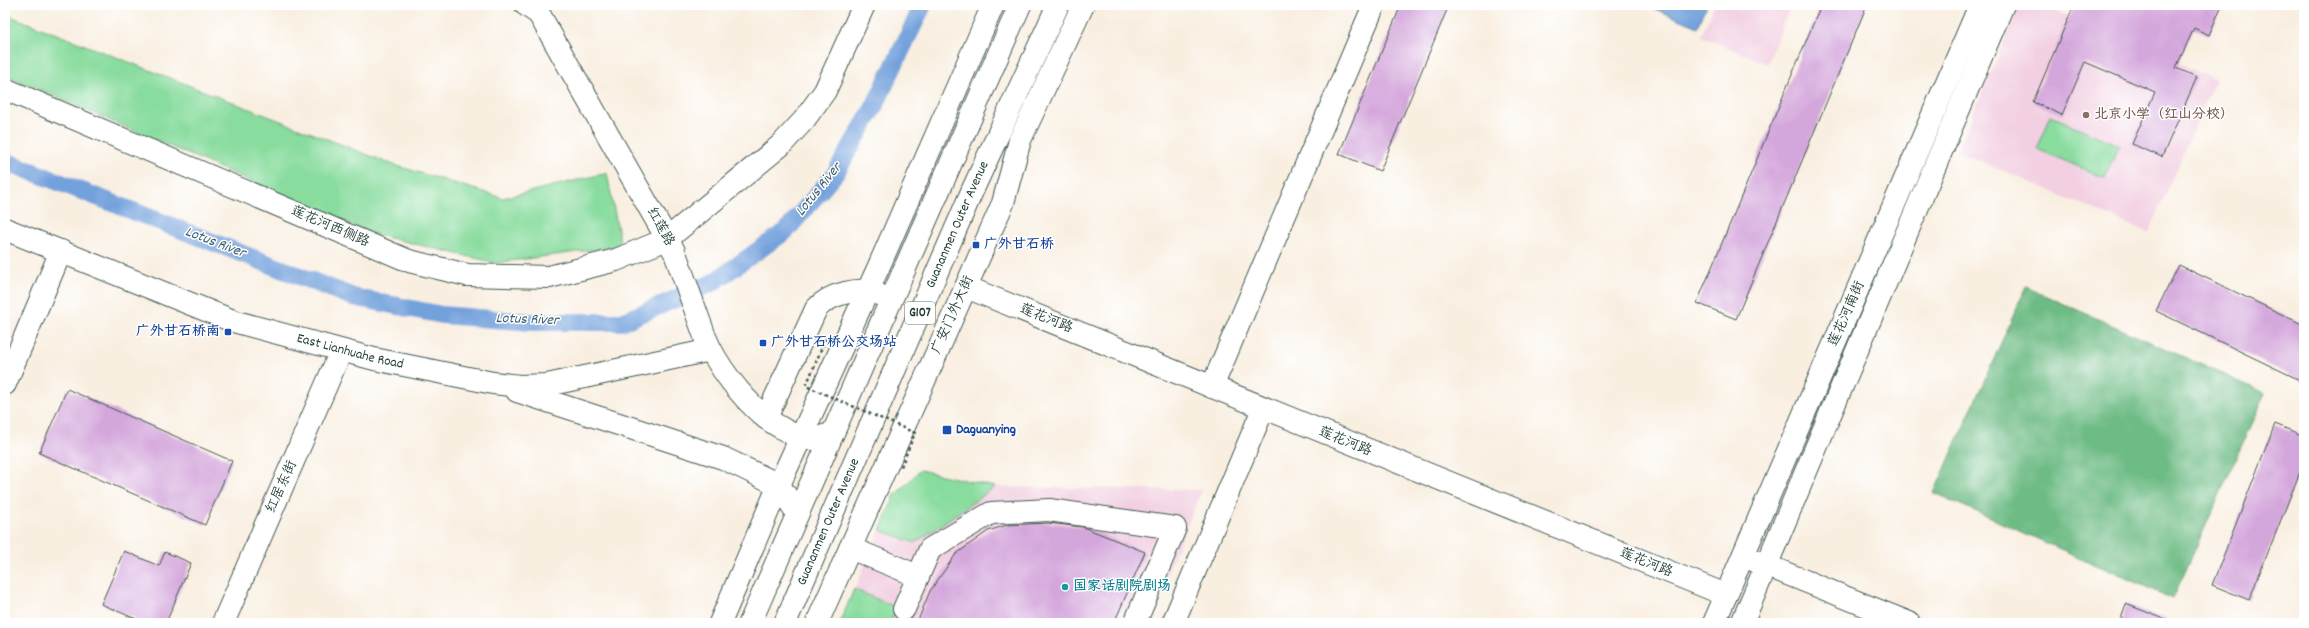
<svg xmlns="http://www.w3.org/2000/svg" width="2309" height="628" viewBox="0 0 2309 628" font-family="Dekko,'LXGW WenKai TC',sans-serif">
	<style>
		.built { fill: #f2cfe1 }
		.green { fill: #88dc9e; stroke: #548c69 }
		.forest { fill: #6ebc85; stroke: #467c5c }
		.water { fill: #73a1dc; stroke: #496f88 }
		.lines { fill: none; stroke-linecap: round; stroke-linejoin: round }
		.canal { stroke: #73a1dc; stroke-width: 18 }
		.building { fill: #d4a7dc }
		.minor-casing { stroke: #40584e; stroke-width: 24 }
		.highway-casing { stroke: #40584e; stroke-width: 24 }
		.minor { stroke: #fff; stroke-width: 22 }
		.highway { stroke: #fff; stroke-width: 22 }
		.minor-bridge-casing { stroke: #40584e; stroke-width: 24; stroke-linecap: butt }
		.path-bridge { stroke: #40584e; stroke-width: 2.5; stroke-dasharray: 3 3; stroke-linecap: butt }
		.minor-bridge { stroke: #fff; stroke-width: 22 }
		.education-dot { fill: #8d6e63; stroke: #fff; stroke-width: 1.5 }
		.transit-dot { fill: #1a4fb4; stroke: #fff; stroke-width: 1.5 }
		.culture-dot { fill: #0f9aa8; stroke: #fff; stroke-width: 1.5 }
		.labels { text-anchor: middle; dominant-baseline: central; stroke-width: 3; stroke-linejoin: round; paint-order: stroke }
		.shield { fill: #fff; stroke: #627771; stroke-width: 1 }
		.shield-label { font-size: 13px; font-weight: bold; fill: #1f3d34 }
		.education-label { font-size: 14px; font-weight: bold; fill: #785e54; stroke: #fff; text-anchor: start }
		.street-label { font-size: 14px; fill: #1f3d34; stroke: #fff }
		.transit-label { font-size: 14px; font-weight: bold; fill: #164399; stroke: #fff; text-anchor: start }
		.culture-label { font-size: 14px; font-weight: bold; fill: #0d838f; stroke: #fff; text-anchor: start }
		.water-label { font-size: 15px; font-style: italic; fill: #3c606f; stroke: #fff }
	</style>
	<rect width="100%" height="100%" fill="#fff"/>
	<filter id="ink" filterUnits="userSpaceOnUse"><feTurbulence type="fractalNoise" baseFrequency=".025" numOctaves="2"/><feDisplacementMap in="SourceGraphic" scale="8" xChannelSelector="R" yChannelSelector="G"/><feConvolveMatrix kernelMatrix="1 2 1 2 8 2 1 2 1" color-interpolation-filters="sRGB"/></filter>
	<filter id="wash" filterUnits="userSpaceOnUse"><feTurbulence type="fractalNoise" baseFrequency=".012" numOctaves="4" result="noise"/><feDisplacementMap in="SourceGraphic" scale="16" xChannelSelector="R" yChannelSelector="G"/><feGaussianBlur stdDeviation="0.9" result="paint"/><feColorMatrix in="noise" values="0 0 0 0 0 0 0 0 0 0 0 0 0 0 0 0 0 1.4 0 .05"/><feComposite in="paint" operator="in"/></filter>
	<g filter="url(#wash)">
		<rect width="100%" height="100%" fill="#f9efe1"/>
		<path class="built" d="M1714,5h77l-24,59 -66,-28z
			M2020,5h23l172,74 -66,154 -192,-82z
			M920,470l75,17 207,3 -56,133h-306l55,-128z"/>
		<path class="green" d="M5,14l389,151 109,33 104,-25 14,73 -125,17 -123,-29 -368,-159z
			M2051,116l68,29 -14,33 -68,-29z
			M920,470l75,17 -80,56 -35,-13 15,-35z
			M854,589l43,19 -7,15h-50z"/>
		<path class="forest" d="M2026,287l239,106 -92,206 -239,-106z"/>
		<path class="water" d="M1656,5h51l-9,22 -43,-18z"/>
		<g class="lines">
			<path class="canal" d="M5,161l348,136 89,18 89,7h91l90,-39 74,-52 49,-57 39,-67 49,-102"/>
		</g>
		<g id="blocks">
			<path class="building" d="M1401,5h48l-69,166 -41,-17z
				M1821,5h46l-131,314 -39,-16z
				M2074,5h148l-13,30 -15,-7 -18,40 21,9 -35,80 -30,-13 23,-52 -70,-30 -23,53 -29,-13z
				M2179,265l125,60v57l-148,-71z
				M67,389l165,72 -27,64 -166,-72z
				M2275,424l29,12v26l-55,138 -37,-15z
				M1048,523l35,4 62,25 -31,71h-197l13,-32 26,-37 32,-23 19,-6z
				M124,551l35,15 6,-14 26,11 -25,60h-33l3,-4 -35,-15z
				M2126,604l46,18v1h-53z"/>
		</g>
	</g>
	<g filter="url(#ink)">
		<use href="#blocks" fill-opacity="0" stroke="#40584e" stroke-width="1"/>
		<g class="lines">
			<g class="minor-casing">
				<g id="minor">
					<path d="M526,5l13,9 135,237"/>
					<path d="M5,89l404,172 58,14 82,2 67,-17 51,-21 114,-94 23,-25 21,-29 39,-86"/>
					<path id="s1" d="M5,229l228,92 141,38 119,24 27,3 27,-1 164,-35"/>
					<path d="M966,287l760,308"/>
					<path d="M705,337c12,29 36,60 61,81 10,8 23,14 34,20"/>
					<path d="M5,384l56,-133"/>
					<path d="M1212,387l162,-382"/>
					<path d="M517,391l206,67 56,27"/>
					<path d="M766,418l50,-109c13,-15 44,-23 62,-15"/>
					<path d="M850,548l68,28"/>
					<path d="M1753,560l156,63"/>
					<path d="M904,609l26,-60 61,-36 58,-3 126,18 -40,95"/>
					<path d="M223,623l118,-272"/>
					<path d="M720,623l59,-138 100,-219 114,-261"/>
					<path d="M817,623l186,-420 17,-63 63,-135"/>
					<path d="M1173,623l90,-214"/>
					<path d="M1714,623l266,-618"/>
					<path d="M1742,623l261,-618"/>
				</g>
			</g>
			<g class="highway-casing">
				<g id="highway">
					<path d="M800,438l12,1 20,-5"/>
					<path d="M779,485l18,28"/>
					<path d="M750,623l270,-618"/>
					<path id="s2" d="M785,623l188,-434 85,-184"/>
				</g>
			</g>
			<use href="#minor" class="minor"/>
			<use href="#highway" class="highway"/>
			<g class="minor-bridge-casing">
				<path id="minor-bridge" d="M676,256l28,78"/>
			</g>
			<path class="path-bridge" d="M826,338l-20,48 109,47 -15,36"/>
			<use href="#minor-bridge" class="minor-bridge"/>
		</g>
	</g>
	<circle class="education-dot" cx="2086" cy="115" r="4"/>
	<g class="transit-dot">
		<rect x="972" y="241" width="8" height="8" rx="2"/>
		<rect x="224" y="328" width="8" height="8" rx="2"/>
		<rect x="759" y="339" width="8" height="8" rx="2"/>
		<rect x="942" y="425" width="10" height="10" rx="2"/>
	</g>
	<circle class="culture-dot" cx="1065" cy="587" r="4"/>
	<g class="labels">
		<rect class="shield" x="905" y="302" width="30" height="22" rx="3"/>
		<g class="shield-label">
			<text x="920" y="313">G107</text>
		</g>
		<g class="education-label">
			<text x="2094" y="115">北京小学（红山分校）</text>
		</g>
		<g class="street-label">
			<text stroke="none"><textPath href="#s2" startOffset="434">Guananmen Outer Avenue</textPath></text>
			<text transform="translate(330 227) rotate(23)">莲花河西侧路</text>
			<text transform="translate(660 227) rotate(61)">红莲路</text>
			<text transform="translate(1847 314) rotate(-66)">莲花河南街</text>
			<text transform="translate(953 315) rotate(-66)">广安门外大街</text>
			<text transform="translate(1046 319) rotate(22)">莲花河路</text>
			<text stroke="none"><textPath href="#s1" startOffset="367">East Lianhuahe Road</textPath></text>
			<text transform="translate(1345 442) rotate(22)">莲花河路</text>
			<text transform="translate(282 487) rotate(-66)">红居东街</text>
			<text stroke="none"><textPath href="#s2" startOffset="110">Guananmen Outer Avenue</textPath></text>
			<text transform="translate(1646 563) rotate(22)">莲花河路</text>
		</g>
		<g class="transit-label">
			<text x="984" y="245">广外甘石桥</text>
			<text x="220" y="332" text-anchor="end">广外甘石桥南</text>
			<text x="771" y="343">广外甘石桥公交场站</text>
			<text x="956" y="430">Daguanying</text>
		</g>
		<g class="culture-label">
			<text x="1073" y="587">国家话剧院剧场</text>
		</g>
		<g class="water-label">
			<text transform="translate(819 190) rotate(-51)">Lotus River</text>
			<text transform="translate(215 243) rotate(21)">Lotus River</text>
			<text transform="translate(527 320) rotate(2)">Lotus River</text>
		</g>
	</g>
	<rect width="2309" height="628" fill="none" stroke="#fff" stroke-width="20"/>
</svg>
